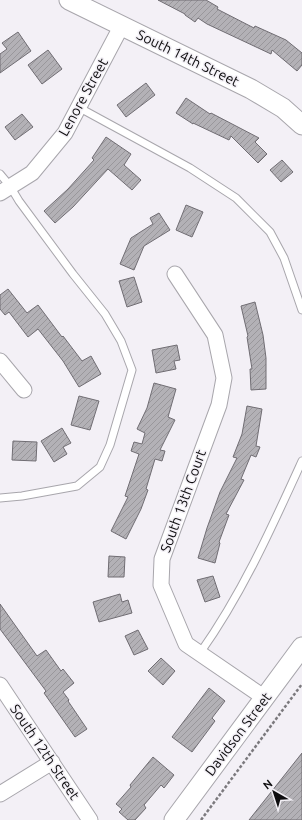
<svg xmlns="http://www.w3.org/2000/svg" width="302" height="820" viewBox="0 0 302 820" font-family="Ubuntu,sans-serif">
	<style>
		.building { fill: url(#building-hatch); stroke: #706d73 }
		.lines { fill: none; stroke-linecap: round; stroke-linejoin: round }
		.service-casing { stroke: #a8a6ac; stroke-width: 9 }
		.minor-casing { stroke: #a8a6ac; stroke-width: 17 }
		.tertiary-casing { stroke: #a8a6ac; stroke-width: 21 }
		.path { stroke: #7b797d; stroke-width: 2.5; stroke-dasharray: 3 2; stroke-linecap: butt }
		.service { stroke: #fff; stroke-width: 7 }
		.minor { stroke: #fff; stroke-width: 15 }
		.tertiary { stroke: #fff; stroke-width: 19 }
		.labels { text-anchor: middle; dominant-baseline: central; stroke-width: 3; stroke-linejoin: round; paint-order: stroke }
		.street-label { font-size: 14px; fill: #0e0d0f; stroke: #f3f0f6 }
	</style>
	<defs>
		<pattern id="building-hatch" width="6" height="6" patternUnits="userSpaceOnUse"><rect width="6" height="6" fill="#b3b1b6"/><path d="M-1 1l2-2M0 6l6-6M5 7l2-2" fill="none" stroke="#99979b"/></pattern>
	</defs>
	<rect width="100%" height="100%" fill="#f3f0f6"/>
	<path class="building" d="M158,0h48l12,7 -1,2 37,19 1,-2 31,14 16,13v12l-5,6 -25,-21 -1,4 -64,-30 -9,-6 -3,4 -10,-7v-1z
		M18,32l13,19 -31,22v-19l7,-5 -5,-6z
		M48,50l14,19 -20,15 -14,-19z
		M146,83l9,12 -29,22 -9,-12z
		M186,98l24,16 1,-1 48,25 -4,4 12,12 -9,9 -27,-27 -2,4 -36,-17v1l-17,-11z
		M22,114l11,13 -18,13 -10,-13z
		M106,137l25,17 -7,11 17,15 -9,10 -24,-21 -35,38 -18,16 -11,-12 24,-22 26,-29 -2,-2z
		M282,160l11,12 -12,10 -11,-12z
		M186,205l17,7 -11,25 -16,-7z
		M159,213l11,17 -26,16 -10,24 -14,-6 11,-26 22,-14 -3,-6z
		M134,277l8,25 -15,5 -8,-26z
		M8,289l19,24 11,-8 24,32 1,-1 19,25 9,-5 10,18 -22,13 -16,-26 -25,-32 -10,8 -19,-25 -4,3 -5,-6v-14z
		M255,302l8,33 3,23v31l-15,1 -1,-21h2l-5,-32 1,-1 -7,-30z
		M177,345l3,15 -6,1 2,8 -20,4 -4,-23z
		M154,383l22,6 -8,28 7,3 -15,30 5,1 -3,10 -7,-2 -9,30 2,1 -7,19 -15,30 -15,-8 17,-34 -3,-1 14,-42 -8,-3 3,-9 8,2 3,-11 -8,-4 10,-21z
		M79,396l20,5 -9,29 -19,-5z
		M247,406l15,3 -6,37 4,1 -4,10 -5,-2 -10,24 3,1 -18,34 3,1 -10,27 1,1 -5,20 -17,-5 9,-30 13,-36 17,-34 -4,-1 9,-23z
		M62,428l9,15 -8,4 4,7 -13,8 -13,-21z
		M13,441l24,1 -1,19 -24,-1z
		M109,556l16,1 -1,20h-16z
		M213,576l7,21 -15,5 -8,-22z
		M120,594l2,8 6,-2 4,13 -33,9 -6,-20z
		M0,604l37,52 9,-6 15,21 2,-2 11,14 -11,9 6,8 -1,1 19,28 -12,8 -31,-44 2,-2 -46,-62z
		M138,630l10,19 -14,6 -9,-19z
		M161,658l14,13 -12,14 -15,-14z
		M209,688l16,13 -13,17 3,3 -23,31 -20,-15z
		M302,753v67h-53z
		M153,757l21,18 -10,13 -3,-3 -17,20 2,3 -11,12h-7l-9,-8 3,-3 -6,-5 15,-17 -1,-2z"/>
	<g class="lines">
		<g class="service-casing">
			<path id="service" d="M78,107l112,61 46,30 34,34 14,26 18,52
				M0,174l10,12 9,15 54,73 32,40 16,27 11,29 -22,75 -10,22 -23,19 -55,10 -22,2
				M200,653c42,-59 72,-126 102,-192"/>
		</g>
		<g class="minor-casing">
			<path id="minor" d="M0,193l32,-20 33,-40 57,-108
				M175,274l40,61 9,43 -5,27 -57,154 -1,26 25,59 79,54
				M0,361l24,29
				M0,685l90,135
				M0,794l52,-32"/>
		</g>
		<g class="tertiary-casing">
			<path id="tertiary" d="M69,0l182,89 32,19 19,17
				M174,820l128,-173"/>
		</g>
		<path class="path" d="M201,820l101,-136"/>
		<use href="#service" class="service"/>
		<use href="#minor" class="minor"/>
		<use href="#tertiary" class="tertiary"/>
	</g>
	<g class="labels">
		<g class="street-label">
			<text transform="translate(188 58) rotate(26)">South 14th Street</text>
			<text transform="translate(83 97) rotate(-61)">Lenore Street</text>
			<text transform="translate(183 501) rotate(-70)">South 13th Court</text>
			<text transform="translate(238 734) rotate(-53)">Davidson Street</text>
			<text transform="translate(45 752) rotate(56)">South 12th Street</text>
		</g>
	</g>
	<g transform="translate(274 792) rotate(321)" stroke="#f3f0f6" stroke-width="3" paint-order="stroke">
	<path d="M0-3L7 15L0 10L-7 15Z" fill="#0e0d0f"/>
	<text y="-6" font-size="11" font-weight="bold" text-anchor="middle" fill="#0e0d0f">N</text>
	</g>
</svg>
